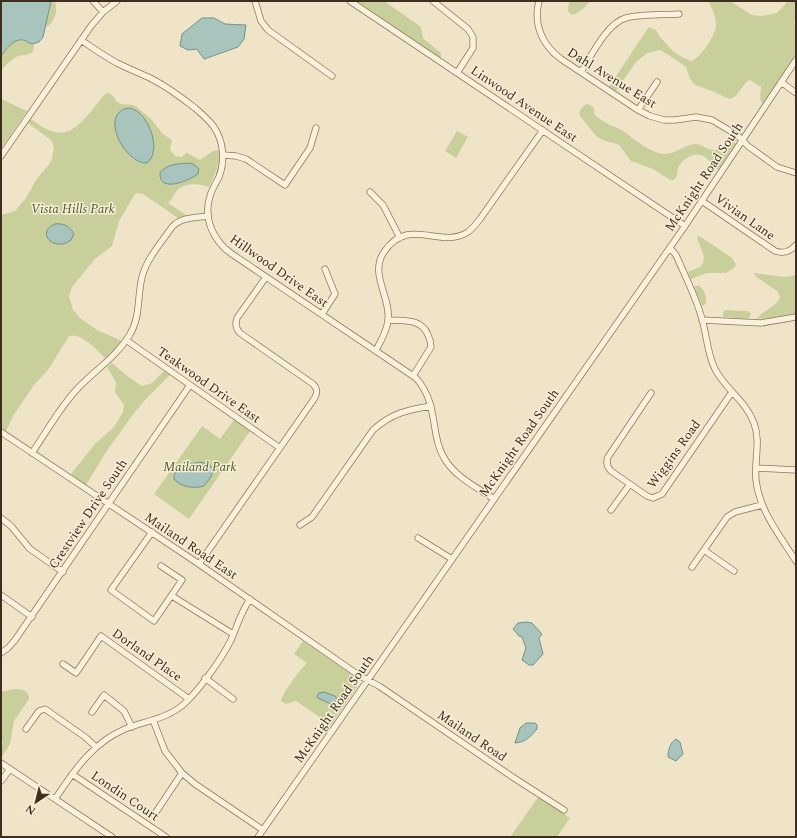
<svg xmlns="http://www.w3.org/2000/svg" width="797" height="838" viewBox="0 0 797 838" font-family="Spectral,serif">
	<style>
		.green { fill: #c9cf9b; fill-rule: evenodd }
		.water { fill: #a9c4bc; stroke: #6f938a }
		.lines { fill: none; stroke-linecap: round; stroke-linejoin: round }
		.minor-casing { stroke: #8d765c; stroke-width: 7 }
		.minor { stroke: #faf1dc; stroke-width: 5.5 }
		.labels { text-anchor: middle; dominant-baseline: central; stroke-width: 3; stroke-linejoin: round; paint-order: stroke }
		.street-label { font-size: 13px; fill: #3d2e20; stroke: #f7eed8 }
		.park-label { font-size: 13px; font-style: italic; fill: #4d5a26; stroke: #f7eed8 }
	</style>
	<rect width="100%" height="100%" fill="#f0e4c8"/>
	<path class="green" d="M51,1l4,2c4,8 -2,22 -10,24z
		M356,1h28l37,26 2,11 18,15v6z
		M569,1h21l-6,7 -10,7 -4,-1 -2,-3z
		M708,1h22l22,14 10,1 15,-3 11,-12h8v17l-2,5 2,5v26l-33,50 -3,-4 1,-13 -11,-7c-9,4 -11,18 -21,19l-17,-8 -17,-6 -5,-6 -4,-12 -16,-11 -10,-6 -13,3 -11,9 -20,29 -7,-4 25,-38 15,-22 7,3 4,7 14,15 10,6 7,3c9,-2 25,-26 25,-36 0,-8 -4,-18 -8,-24z
		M20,40l14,4c1,14 -10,9 -18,13 -6,3 -11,9 -15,14v-15l12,-14z
		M108,93l4,2 5,7 4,2 12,1 4,2 14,12 12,15 9,6 -2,10 5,6 6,1 6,-4 13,7 13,-9 6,-1c1,14 -4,25 -10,37 -10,-4 -26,-5 -33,5 -3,4 -4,8 -8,11l18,12 -8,3 -35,-24 -5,-1 -3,1 -16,27 -7,25 -17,13 -23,28 -3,9 4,14 7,8 17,12 25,11 -16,18c-8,-8 -25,-27 -37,-23l-21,34 -14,15 -21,31 -7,15 -5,-3v-213l14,-4 11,-13 10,-18 15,-18 3,-13 -2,-8 -24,-18 3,-4c7,5 15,11 24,13 21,6 38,-25 50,-38zM131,108l7,4 14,21 -5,30c-16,2 -23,-16 -28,-27 -1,-4 -4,-8 -4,-12 -1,-10 8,-16 16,-16zM188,163c4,1 10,3 11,7 -4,10 -23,16 -33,13l-3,-13 9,-5z
		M1,99l26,12 -26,38z
		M586,104l4,1 4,3v6c7,8 20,12 29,17 9,6 17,14 28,19 4,2 9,4 14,4 11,0 19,-9 29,-10 8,-1 15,8 23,6 5,-1 8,-7 13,-9l6,2 -18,27c-9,-8 -15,-21 -29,-13 -4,2 -9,6 -11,11 -2,5 1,7 -4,12h-4l-17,-11 -22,-8 -12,-16 -5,-2 -9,-2 -9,-5 -17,-21 1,-5z
		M457,131l11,6 -12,21 -11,-7z
		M697,237l2,-1 5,3 28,19 4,6 -2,4 -8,5h-19l-16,6 -3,-7 12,-5c9,-10 -1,-19 -3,-30z
		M754,273l30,4 12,-2v39l-22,4 -17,1c5,-9 19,-11 23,-22l-3,-6 -22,-15z
		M698,285c6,3 9,12 8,19l-4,2 -8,-19z
		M725,310l22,1 3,2 1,2 -3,4 -25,-2v-5z
		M112,363l18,15 12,8 10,-3 12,-12 6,4 -24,24 -12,14 -28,39 -20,33 -15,-11 24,-30 19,-17 9,-15 1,-7 -9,-13 1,-10 -9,-15z
		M234,420l16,11 -61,88 -35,-25 48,-68 18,13z
		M303,641l51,35 4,5 -1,6 -26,38 -35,-24 -10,3 -5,-3c0,-6 20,-33 26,-38l-13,-9z
		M14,689c7,0 16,1 15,10l-15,22 -4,23 -9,14v-11l2,-5 -2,-3v-47z
		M539,796l31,22 -13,19h-47z"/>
	<path class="water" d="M1,1h50l-8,36 -4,5 -7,2c-3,-1 -5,-3 -9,-4 -10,-2 -17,10 -22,16z
		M202,18h12l11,6 21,1 -2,14 -6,8 -34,12 -7,-10 -9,1 -8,-4 2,-12z
		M128,108c18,0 36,41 19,55 -21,2 -49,-49 -19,-55z
		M188,163l5,1 6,5 -1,5c-8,6 -39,20 -38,-1 6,-9 18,-9 28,-10z
		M55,224c8,-1 15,2 19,10l-3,6c-17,13 -36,-8 -16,-16z
		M200,462l9,2 4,6 -2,7 -7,9c-11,3 -22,1 -30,-7 -1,-13 17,-15 26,-17z
		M526,622l6,1 10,11 -3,4 4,16 -10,11h-4l-7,-5 4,-12 -4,-11 -3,-1 -6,-7 5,-6z
		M324,692l11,4 3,4 -2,4h-5l-13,-6 -1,-2 2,-3z
		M526,723h9l2,2v4c-7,8 -11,13 -22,14l5,-15z
		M676,739l4,3 3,12 -7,7 -8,-4c0,-7 2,-14 8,-18z"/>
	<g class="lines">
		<g class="minor-casing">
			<path id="minor" d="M93,1l10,11
				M255,1l6,20 7,9 64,46
				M350,1l335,225
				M433,1l35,28 5,8v11l-16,25
				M539,1c-6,23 3,44 22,58l77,51 12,6 14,4h11l21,-3 16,3 25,15 11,11 29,21 19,6
				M81,40c12,8 23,16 36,23 10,5 22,10 33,15 16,8 31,19 45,30 7,6 14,12 19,19 10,15 11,34 5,50 -3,6 -7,12 -9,19 -7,22 3,45 22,58l184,124c24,27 13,58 30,83 11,17 32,27 48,38
				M581,72c11,-17 26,-49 45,-54 13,-4 39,-3 53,-4
				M781,82l15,11
				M638,110l19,-28
				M223,155l13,1 10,3 39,26 25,-37 6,-20
				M1,156l90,-130 12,-14 14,-11
				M370,192l13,13 17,33
				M702,201l73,50c9,3 15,1 21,-6
				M670,248l6,7c9,21 20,42 26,64 5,17 5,34 13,50 10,20 31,32 39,54 7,19 0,37 2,57 3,30 24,56 40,81
				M322,314l13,-20 -10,-25
				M388,320c16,1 33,-2 40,15 2,4 3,8 3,12l-18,29
				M702,320l59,3 35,-6
				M126,340l154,108
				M376,350c5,-9 11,-19 12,-30 3,-23 -19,-46 -4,-68 25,-37 55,-2 84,-20 5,-4 9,-9 12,-13l63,-89
				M651,393l-43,64c-2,5 -1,10 3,14l36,25 6,2 9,-4 70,-102
				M1,432l192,128 167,116 19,10 135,92 50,32
				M32,453c15,-22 28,-46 46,-65 17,-18 38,-31 51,-52 12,-19 8,-39 13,-59 5,-19 19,-34 30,-50 9,-10 23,-9 36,-11
				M756,468l40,2
				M611,510l19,-26
				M1,518l10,8 19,23 33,23
				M300,525l12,-8 61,-87c19,-17 34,-20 58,-24
				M152,532l-41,58 43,31 28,-41 -21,-14
				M418,538l34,21
				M704,550l30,21
				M199,564l115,-165c4,-6 4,-10 -1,-15l-73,-51c-4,-4 -5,-9 -3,-15l29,-41
				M692,567l35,-50 8,-5 27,-7
				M1,595l31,22
				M172,596l61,38
				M1,653l7,-5 7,-8 175,-255
				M63,664l13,9 25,-37 88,63
				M205,678l28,21
				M92,712l12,-17 20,16 8,16
				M153,720l12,31 17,22 13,11 68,46
				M26,729l13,-18 6,-2 40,28 11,10
				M1,763l111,74
				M72,774l94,63
				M1,781l9,-12
				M55,799c19,-28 37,-56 70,-70 20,-8 42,-10 59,-25 16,-15 37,-44 47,-64 6,-14 10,-28 19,-41
				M154,815l28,-42
				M258,837l427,-611 111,-166"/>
		</g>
		<use href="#minor" class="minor"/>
	</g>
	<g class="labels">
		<g class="street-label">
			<text transform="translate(612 78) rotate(32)">Dahl Avenue East</text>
			<text transform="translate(524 104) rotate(34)">Linwood Avenue East</text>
			<text transform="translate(704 177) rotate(-56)">McKnight Road South</text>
			<text transform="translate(745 217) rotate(35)">Vivian Lane</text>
			<text transform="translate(279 271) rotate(35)">Hillwood Drive East</text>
			<text transform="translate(209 385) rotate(35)">Teakwood Drive East</text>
			<text transform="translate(519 443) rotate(-55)">McKnight Road South</text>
			<text transform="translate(674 454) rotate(-54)">Wiggins Road</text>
			<text transform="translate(88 514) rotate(-56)">Crestview Drive South</text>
			<text transform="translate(191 546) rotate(34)">Mailand Road East</text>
			<text transform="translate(147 655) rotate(35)">Dorland Place</text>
			<text transform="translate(334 709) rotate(-55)">McKnight Road South</text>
			<text transform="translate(472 736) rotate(34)">Mailand Road</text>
			<text transform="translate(125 796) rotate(34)">Londin Court</text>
		</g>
		<g class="park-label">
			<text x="73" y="209">Vista Hills Park</text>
			<text x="200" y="467">Mailand Park</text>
		</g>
	</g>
	<rect width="797" height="838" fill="none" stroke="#3d2e20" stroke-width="4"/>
	<g transform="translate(36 802) rotate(215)" stroke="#f7eed8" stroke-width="3" paint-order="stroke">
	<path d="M0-3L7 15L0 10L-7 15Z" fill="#3d2e20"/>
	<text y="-6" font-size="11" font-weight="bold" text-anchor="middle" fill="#3d2e20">N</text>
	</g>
</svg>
